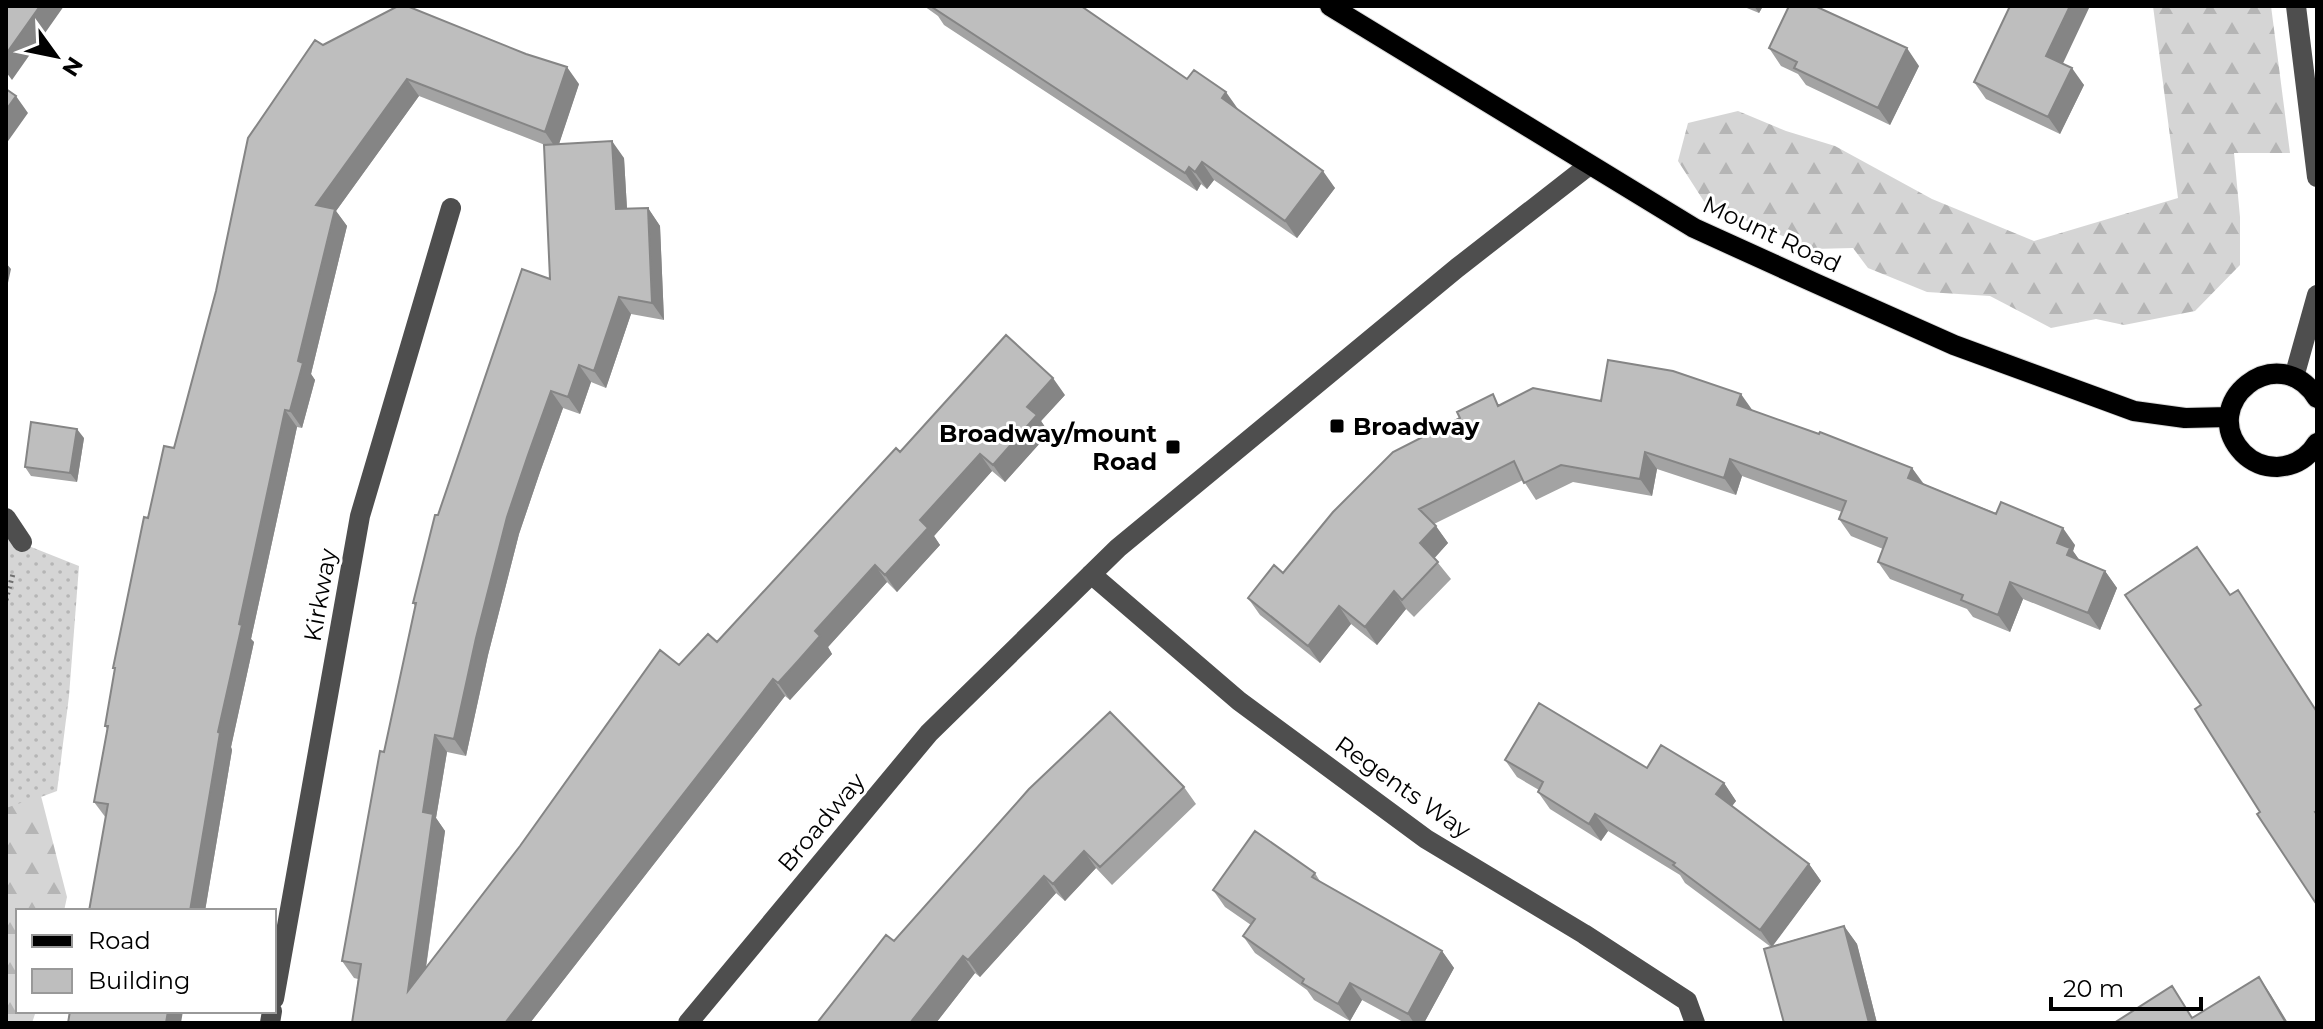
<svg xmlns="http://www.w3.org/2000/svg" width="2323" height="1029" viewBox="0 0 2323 1029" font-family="Montserrat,sans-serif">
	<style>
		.grass { fill: url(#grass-dots) }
		.forest { fill: url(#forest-firs) }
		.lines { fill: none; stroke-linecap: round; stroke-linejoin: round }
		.major-casing { stroke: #dbdbdb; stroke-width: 22 }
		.path { stroke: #707070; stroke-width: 5; stroke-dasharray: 2 4; stroke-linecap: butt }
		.minor { stroke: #4e4e4e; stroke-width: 20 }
		.major { stroke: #000; stroke-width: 20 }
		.wall { fill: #a3a3a3 }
		.shaded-wall { fill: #858585 }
		.building { fill: #bebebe; stroke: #858585; stroke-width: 2 }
		.poi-dot { fill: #000; stroke: #fff; stroke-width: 3 }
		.labels { text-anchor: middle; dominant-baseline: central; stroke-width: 6; stroke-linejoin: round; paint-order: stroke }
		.street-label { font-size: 24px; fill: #000; stroke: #fff }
		.poi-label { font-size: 24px; font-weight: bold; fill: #000; stroke: #fff; text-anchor: start }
	</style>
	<defs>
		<pattern id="grass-dots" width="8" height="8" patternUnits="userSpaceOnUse" patternTransform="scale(2)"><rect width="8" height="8" fill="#d5d5d5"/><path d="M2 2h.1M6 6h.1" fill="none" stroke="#b5b5b5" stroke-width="1.8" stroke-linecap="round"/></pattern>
		<pattern id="forest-firs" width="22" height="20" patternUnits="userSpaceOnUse" patternTransform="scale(2)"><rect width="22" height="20" fill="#d5d5d5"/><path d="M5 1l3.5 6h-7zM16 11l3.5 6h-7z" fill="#b5b5b5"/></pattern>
	</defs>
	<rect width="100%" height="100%" fill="#fff"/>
	<path class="grass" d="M6,537l73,29 -10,130 -12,95 -51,19z"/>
	<path class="forest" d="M2153,6h118l19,147h-56l6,64v48l-45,46 -71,14 -28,-6 -45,9 -61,-32 -63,-4 -59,-24 -15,-20 -40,1 -108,-46 -27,-42 10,-38 50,-12 48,20 49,15 97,53 102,42 144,-43z
		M41,796l26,101 -3,14h-46v100h18l-4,12h-26v-215z"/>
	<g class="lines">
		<g class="major-casing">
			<path id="major" d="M1330,6l364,222 121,55 139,62 180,66 51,7 44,-1
				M2317,398c-39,-61 -121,6 -74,55 9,9 21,14 34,14 17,-1 31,-9 40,-24"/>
		</g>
		<path class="path" d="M6,600l7,-26"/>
		<path class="minor" d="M2296,6l21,171
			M2294,377l23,-82
			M6,518l16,24
			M1091,574l148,127 187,138 158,95 103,67 8,22
			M274,999l86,-483 91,-308
			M270,1023l2,-12
			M688,1023l241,-290 189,-185 339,-280 131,-102"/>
		<use href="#major" class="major"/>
	</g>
	<path class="wall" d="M924,6h157l106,73 51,30 97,79 -38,50 -83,-58 -7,9 -6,-5 -4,7 -253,-166 -6,-9z
		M1742,6h21l-4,7z
		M323,45l256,39 -20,60 65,14 3,51 21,-1 12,18 4,94 -33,-6 -25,74 -15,-6 -11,32 -17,-6 -23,64 -21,62 -31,121 -22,101 -19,-4 -11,66 9,13 -19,137 253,-303 38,-23 183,-190 165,-57 -24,26 8,12 -44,49 -13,-11 -58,65 6,9 -43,47 -10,-10 -59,65 4,7 -22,24 -20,22 -5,-4 -255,327h-178l6,-44 -4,-1 -12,-17 42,-209 31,-146 -2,-3 25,-88 112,-236 -5,-134 -126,-49 -83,115 11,15 -36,148 4,6 -13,48 -5,-1 -46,212 3,3 -23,105 1,3 -27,161h-116l17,-93 -12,-16 13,-73 -2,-3 10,-55 -2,-3 35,-150z
		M1769,48l150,18 -29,59 -84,-40 -8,-11 -17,-8z
		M2063,64l21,21 -24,49 -74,-35 -12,-17z
		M1601,401l151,9 160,58 12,16 151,61 -2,6 6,9 26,11 12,17 -17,42 -77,-31 -13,33 -37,-15 -6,-8 -77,-30 -12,-17 5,-13 -32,-13 -12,-17 3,-7 -100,-36 -6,19 -79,-26 -5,27 -79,-14 -37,18 -13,-20 -89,44 14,19 -14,15 17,21 -37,38 -8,-8 -29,36 -26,-21 -31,39 -60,-48 -12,-17 35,-25 217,-168z
		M84,438l-7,44 -46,-6 -6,-9z
		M1505,760l142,8 77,15 12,18 -4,5 77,58 12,17 -49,65 72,-20 13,18 20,79h-93l-13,-76 -86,-64 -5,-8 -72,-44 -7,10 -51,-32 -12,-17 1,-2 -22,-13z
		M1184,787l12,17 -84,81 -16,-17 -31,33 -9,-8 -76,84 -5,-4 -39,50h-119l77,-82z
		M1315,873l6,10 121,68 12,17 -30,55h-19l-43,-23 -12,21 -36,-21 -7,-10 -52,-37 -12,-17 8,-11 -26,-18 -12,-17z"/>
	<path class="shaded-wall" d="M40,6h24l-52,74 -6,-8v-18z
		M1754,6h9l-4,7z
		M2070,6h20l-32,68 -12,-18z
		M1907,48l12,18 -29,59 -12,-17z
		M567,67l12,17 -22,66 -12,-18z
		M2072,68l12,17 -24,49 -12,-17z
		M407,79l12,17 -83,115 11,15 -36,148 4,6 -13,48 -12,-17 8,-50 18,-156z
		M1226,92l12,17 -16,-11z
		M16,96l12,17 -22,31v-34z
		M612,141l12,17 4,68 -12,-17z
		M1202,162l12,18 -7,9 -12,-17z
		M1189,167l12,17 -4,7 -12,-18z
		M1323,171l12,17 -38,50 -12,-17z
		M648,208l12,18 4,94 -12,-17z
		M6,263l5,6 -5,23z
		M619,297l12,17 -25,74 -12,-17z
		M579,365l12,17 -11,32 -12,-17z
		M1053,378l12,17 -24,26 8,12 -44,49 -12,-17 34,-58z
		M551,391l12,17 -23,64 -21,62 -31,121 -22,101 -12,-17 22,-101 31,-121 21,-62z
		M1741,394l12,17 -16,-6z
		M285,410l12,17 -46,212 3,3 -23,105 1,3 -27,161h-15l28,-179 21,-108z
		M77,429l7,9 -7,44 -7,-9z
		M1645,452l12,17 -5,27 -12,-17z
		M980,454l12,17 -58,65 6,9 -43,47 -12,-17 35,-55z
		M1730,459l12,17 -6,19 -12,-17z
		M1912,468l12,17 -16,-7z
		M1436,526l12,17 -16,18 -12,-18z
		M2063,528l12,17 -2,6 10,14 -3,8 -23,-30z
		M875,565l12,17 -59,65 4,7 -42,46 -12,-17 37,-52z
		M2105,571l12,17 -17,42 -12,-17z
		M2010,582l13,17 -13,33 -12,-17z
		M1394,591l12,18 -29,36 -12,-18z
		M1339,606l12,18 -31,39 -12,-17z
		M773,679l12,17 -255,327h-25z
		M435,735l12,17 -11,66 9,13 -25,177 -12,-17 15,-179z
		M1724,783l12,18 -8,10 -12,-17z
		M1595,814l13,17 -7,10 -12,-17z
		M1084,851l12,17 -31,33 -12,-17z
		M1809,864l12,17 -49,66 -12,-17z
		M1044,876l12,17 -76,84 -12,-17z
		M1844,926l13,18 20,79h-8z
		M1442,951l12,17 -30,55h-10l-6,-9z
		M963,956l12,17 -39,50h-26z
		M2259,977l12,18 17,28h-2z
		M1350,983l12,17 -12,21 -12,-17z
		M168,1011h15l-2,12h-15z"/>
	<path class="building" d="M6,6h34l-34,48z
		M398,6h9l119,48 41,13 -22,65 -138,-53 -91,126 19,4 -37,152 5,2 -13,48 -5,-1 -46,214 3,1 -24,107 2,1 -30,178h-101l19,-107 -14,-2 14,-76h-3l10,-58h-2l31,-151 4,1 16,-72 10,2 42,-157 32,-153 67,-98 8,5z
		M933,6h148l106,73 7,-9 32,22 -4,6 101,73 -38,50 -83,-59 -7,10 -6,-5 -4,6 -253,-166z
		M1789,6h26l92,42 -29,60 -84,-40 3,-6 -28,-14z
		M2010,6h60l-24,50 26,12 -24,49 -74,-35z
		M6,89l10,7 -10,14z
		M612,141l4,68 32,-1 4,95 -33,-6 -25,74 -15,-6 -11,32 -17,-6 -23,64 -21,62 -31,121 -22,101 -19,-4 -12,77 10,2 -25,177 112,-145 140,-196 19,15 29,-31 9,8 179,-194 4,4 106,-117 47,43 -26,29 10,8 -44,50 -13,-11 -60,66 8,8 -43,47 -10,-10 -60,66 5,5 -22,25 -20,22 -5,-4 -268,344h-153l9,-59 -19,-3 38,-210 4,1 32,-149h-3l22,-88h3l84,-246 28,10 -6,-134z
		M1608,360l65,11 68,23 -4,11 82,29 1,-2 92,36 -4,10 88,36 5,-12 62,26 -6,15 13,5 -3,7 38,16 -17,42 -78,-31 -12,33 -37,-15 2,-5 -85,-33 9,-24 -48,-19 7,-18 -116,-42 -6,19 -79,-26 -5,27 -79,-14 -37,18 -10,-22 -95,48 17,17 -16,17 18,19 -36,38 -8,-9 -29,36 -26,-21 -31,40 -60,-48 26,-33 9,8 50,-61 60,-60 67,-34 -3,-6 36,-18 5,12 35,-18 68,13z
		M31,422l46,7 -7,44 -45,-6z
		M2197,547l33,48 8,-5 79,122v99l-2,1 2,3v90l-60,-91 3,-2 -65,-103 6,-4 -76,-110z
		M1539,703l108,65 14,-23 63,38 -8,11 93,70 -49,66 -87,-65 2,-2 -80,-49 -6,10 -51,-32 5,-10 -38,-22z
		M1110,712l74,75 -84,80 -16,-16 -31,33 -9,-8 -76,84 -5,-4 -53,67h-93l69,-88 8,6 135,-152z
		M1255,831l60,42 -3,4 130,74 -34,63 -58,-31 -12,21 -36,-21 2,-4 -61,-43 12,-17 -42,-29z
		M1844,926l25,97h-85l-20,-74z
		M2259,977l27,46h-172l58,-37 20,32z
		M70,1011h98l-2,12h-98z"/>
	<g class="poi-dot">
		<rect x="1329" y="418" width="16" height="16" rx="4"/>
		<rect x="1165" y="439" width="16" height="16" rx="4"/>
	</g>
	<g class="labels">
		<g class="street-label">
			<text transform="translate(1772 234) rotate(25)">Mount Road</text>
			<text transform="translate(320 595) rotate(-80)">Kirkway</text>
			<text transform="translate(1403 787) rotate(35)">Regents Way</text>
			<text transform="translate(821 822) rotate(-50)">Broadway</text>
		</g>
		<g class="poi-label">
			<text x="1353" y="426">Broadway</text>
			<text x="1157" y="433" text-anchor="end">Broadway/mount<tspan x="1157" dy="28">Road</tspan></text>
		</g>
	</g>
	<rect width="2323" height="1029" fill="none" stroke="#000000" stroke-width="16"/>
	<rect x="16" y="909" width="260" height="104" fill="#ffffff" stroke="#999999" stroke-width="2"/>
	<rect x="32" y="935" width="40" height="12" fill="#000000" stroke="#999999" stroke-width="2"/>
	<text x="88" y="949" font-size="24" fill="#000000">Road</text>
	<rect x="32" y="969" width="40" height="24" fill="#bebebe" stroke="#999999" stroke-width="2"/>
	<text x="88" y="989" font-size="24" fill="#000000">Building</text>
	<g transform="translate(56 56) rotate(123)" stroke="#ffffff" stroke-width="6" paint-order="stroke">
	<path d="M0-6L14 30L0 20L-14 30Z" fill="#000000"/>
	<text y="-12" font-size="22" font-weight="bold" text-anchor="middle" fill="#000000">N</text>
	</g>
	<path d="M2051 997v12h150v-12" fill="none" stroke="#000000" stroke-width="4"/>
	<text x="2063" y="997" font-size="24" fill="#000000" stroke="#ffffff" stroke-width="6" paint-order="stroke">20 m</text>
</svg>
